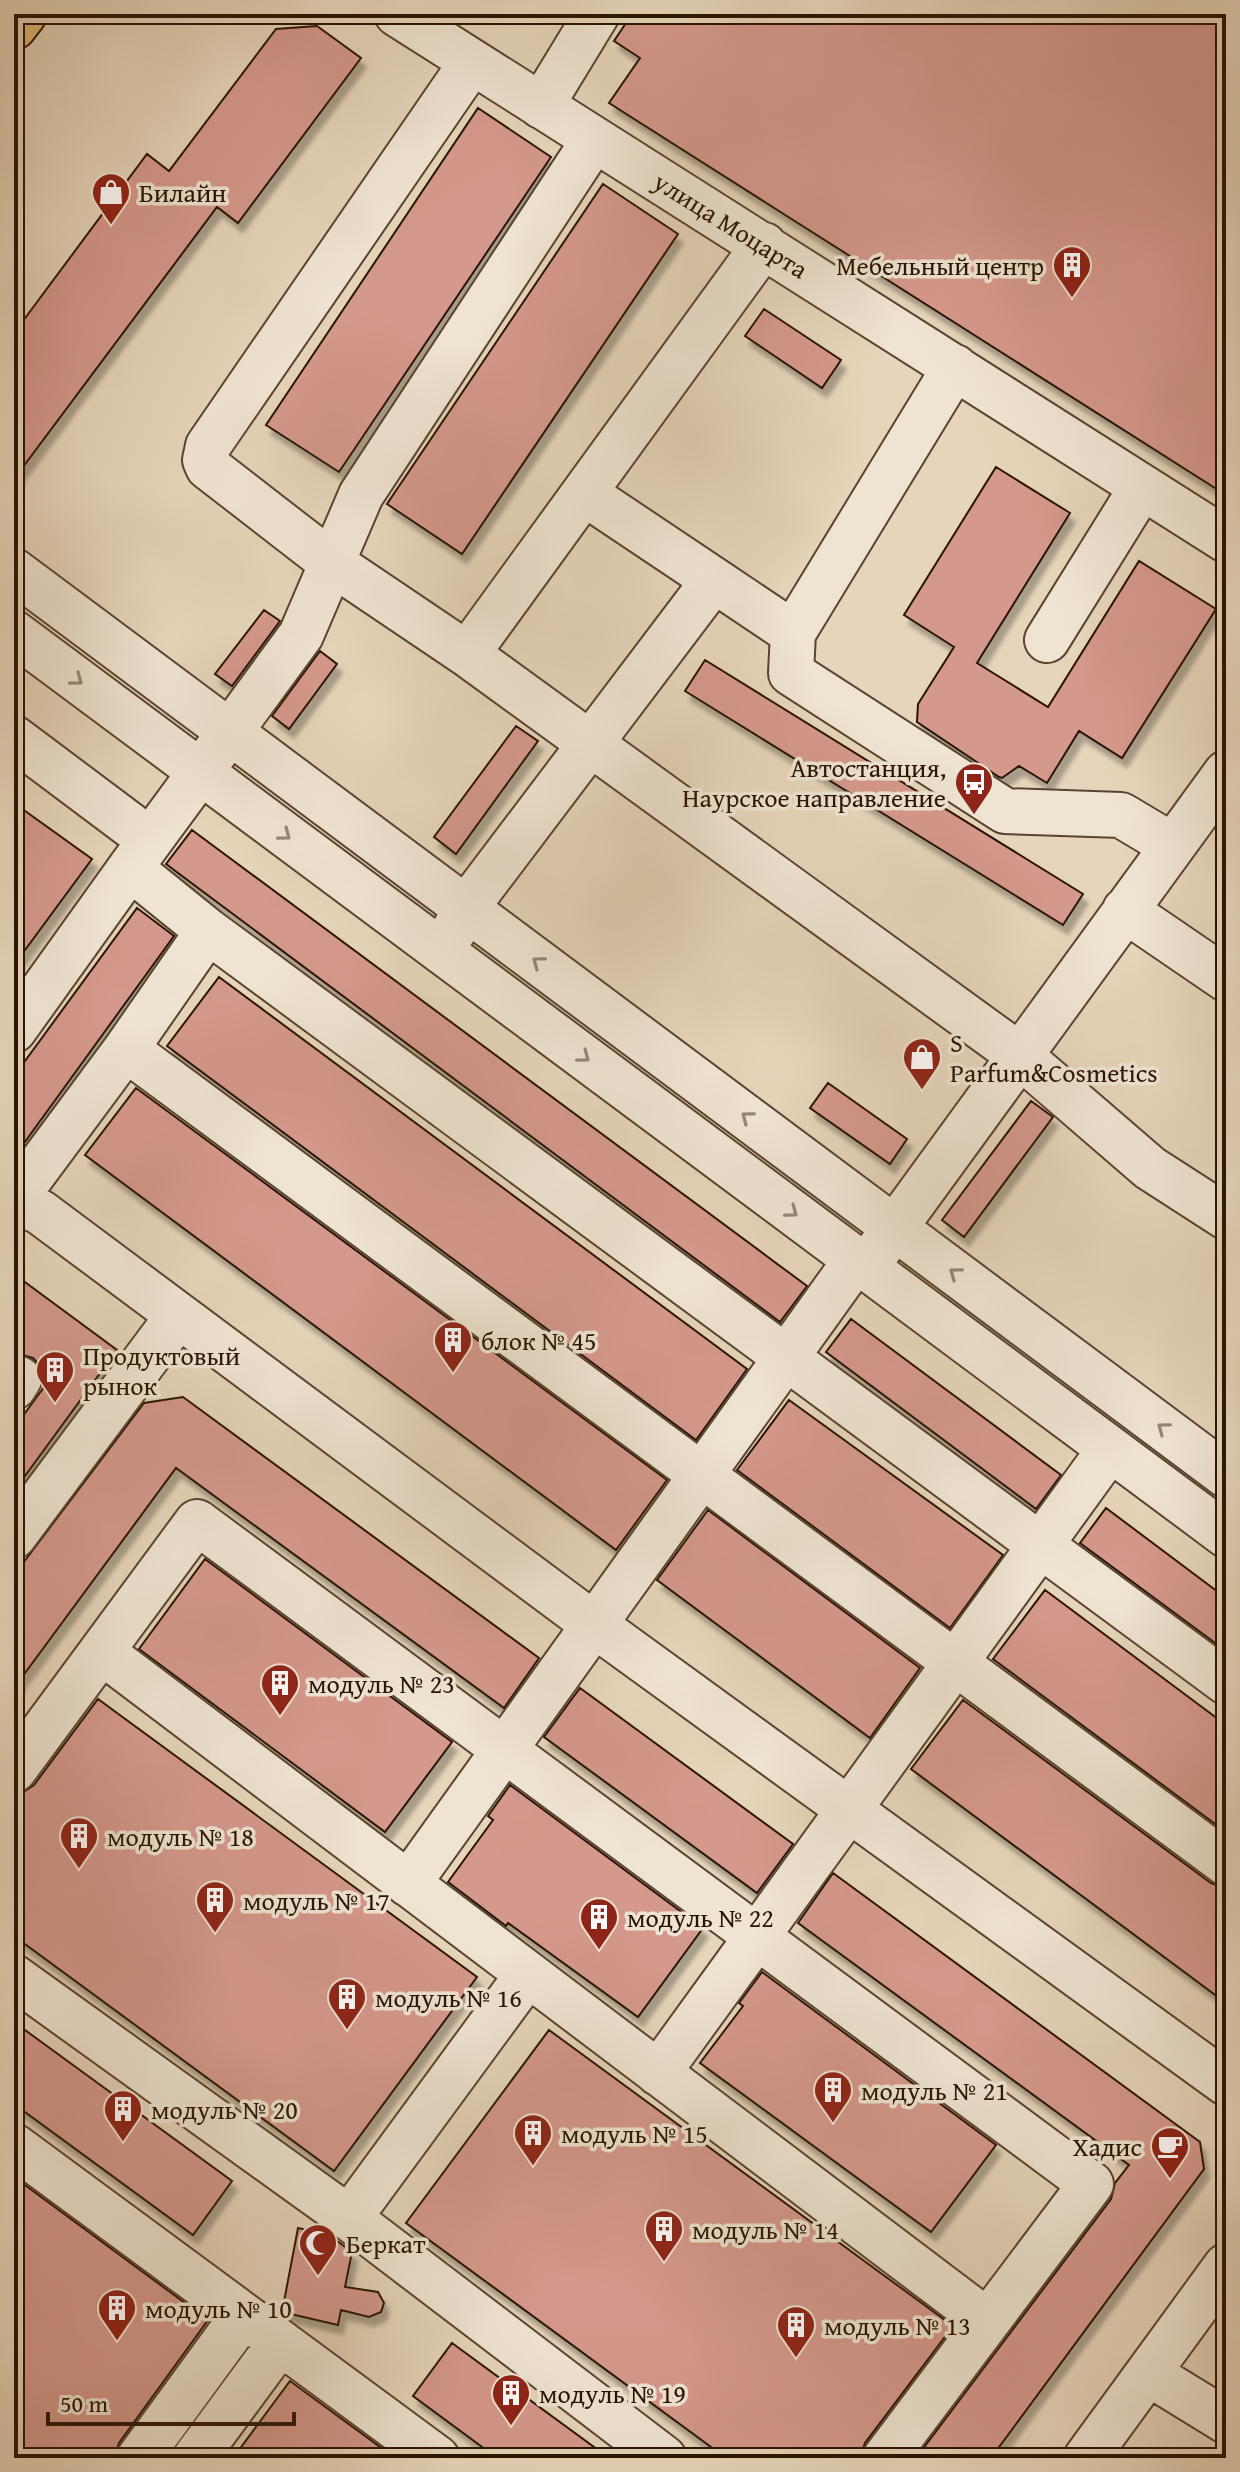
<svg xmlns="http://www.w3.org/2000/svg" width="1240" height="2472" viewBox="0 0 1240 2472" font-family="'Gentium Book Plus',serif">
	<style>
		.building { fill: #d5988c; stroke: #2a1403; stroke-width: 2; filter: url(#shadow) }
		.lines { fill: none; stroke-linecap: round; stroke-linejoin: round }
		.minor-casing { stroke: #594431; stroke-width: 48 }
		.major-casing { stroke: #2a1403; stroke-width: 48 }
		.minor { stroke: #efe4d2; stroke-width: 44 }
		.major { stroke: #e3ba7d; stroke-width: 44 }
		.oneway { stroke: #968675 }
		.labels { text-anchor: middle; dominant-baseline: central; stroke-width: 7; stroke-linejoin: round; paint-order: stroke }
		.poi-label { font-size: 26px; fill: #2a1403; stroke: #efe4d2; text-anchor: start }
		.street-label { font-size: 26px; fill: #2a1403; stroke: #efe4d2 }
	</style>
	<defs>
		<filter id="shadow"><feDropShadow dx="5" dy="9" stdDeviation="2" flood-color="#0004"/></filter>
	</defs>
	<rect width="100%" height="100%" fill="#e6d5ba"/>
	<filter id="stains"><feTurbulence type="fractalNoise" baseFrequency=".0025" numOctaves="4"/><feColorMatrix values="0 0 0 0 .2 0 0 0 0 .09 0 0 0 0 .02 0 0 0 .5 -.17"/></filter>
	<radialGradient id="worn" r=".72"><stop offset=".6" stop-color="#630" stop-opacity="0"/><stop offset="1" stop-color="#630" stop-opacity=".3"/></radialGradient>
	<path class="building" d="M632,14h594v481l-617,-392 31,-45 -26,-17z
		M317,26l44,32 -123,165 -21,-16 -203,272v-146l133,-179 22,17 107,-142z
		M478,108l73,49 -212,315 -73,-47z
		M603,184l75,50 -216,320 -75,-50z
		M764,309l77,51 -19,28 -77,-52z
		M996,467l74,46 -93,150 71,44 91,-146 77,48 -94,149 -43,-27 -32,52 -28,-17 -17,12 -3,-1 -82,-55 1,-18 36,-57 -50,-32z
		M264,610l16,11 -48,65 -17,-12z
		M320,651l17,13 -48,65 -17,-13z
		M705,660l378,234 -20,31 -378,-234z
		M516,726l22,15 -82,113 -22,-17z
		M14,803l78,56 -78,106z
		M192,830l615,456 -27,36 -614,-458z
		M137,908l37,28 -160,221v-81z
		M219,977l528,392 -51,71 -529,-394z
		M828,1083l79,56 -17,25 -80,-56z
		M136,1088l531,392 -51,70 -531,-395z
		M1031,1101l22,16 -89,120 -22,-17z
		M14,1274l103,76 -103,141v-63l36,-49 -7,-5 -2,-7 -8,-9 -19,-5z
		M851,1319l210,156 -25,34 -210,-157z
		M183,1397l356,261 -35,50 -328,-240 -162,220v-113l130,-172z
		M789,1400l214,155 -53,73 -213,-158z
		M1106,1508l120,90v53l-146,-108z
		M708,1510l212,158 -50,70 -213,-158z
		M205,1559l247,183 -67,90 -246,-183z
		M1045,1590l181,135v107l-233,-173z
		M580,1688l213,156 -36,49 -213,-156z
		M98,1699l379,278 -143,194 -320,-235v-132l8,-11 12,-8z
		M963,1700l248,183 15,5v115l-315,-234z
		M510,1785l193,143 -65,89 -130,-94 -2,3 -58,-44 45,-62 -5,-4z
		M833,1873l367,269 4,27 -213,289h-75l195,-259 4,-16 14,-18 -331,-242z
		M762,1972l234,173 -65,87 -231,-169 43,-57 -4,-3z
		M14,2022l218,159 -39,54 -179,-131z
		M549,2030l404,296 -88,117 -5,15h-134l-320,-235z
		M14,2177l194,143 -89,123 -5,15h-100z
		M298,2228l31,7 23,17 -7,35 33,5 6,11 -3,9 -12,5 -28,-7 -3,15 -56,-13z
		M452,2343l157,115h-112l-84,-62z
		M290,2381l105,77h-162z"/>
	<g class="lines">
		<g class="minor-casing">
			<path id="minor" d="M397,14l829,526
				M472,62l-264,384 -3,14 3,7 124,96 135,91 552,401 131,113 76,49
				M541,106l56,-92
				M584,493l130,87
				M14,571l1212,904
				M14,633l1212,902
				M793,633l162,-266
				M1047,640l95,-153
				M467,654l297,-409
				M14,738l136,102
				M1125,910l101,69
				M208,931l1018,751
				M453,932l13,-24 248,-328 79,53 -2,40 214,138 116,4 52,31
				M14,1030l116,-162
				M126,1049l1100,814
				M14,1200l112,-151 82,-118 -78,-63 171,-233 60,-140 233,-355
				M14,1201l26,11 556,414 630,457
				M877,1252l349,-479
				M14,1387l5,-8
				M14,1536l164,-220
				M102,1652l885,669
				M14,1770l183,-248 894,662 -206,274
				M408,1884l448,-624
				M14,1977l335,241 315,240
				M658,2073l452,-624
				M14,2146l423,312
				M349,2218l179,-244
				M1148,2373l78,48
				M139,2458l103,-141
				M195,2458l84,-114
				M1086,2458l140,-192"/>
		</g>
		<g class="major-casing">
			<path id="major" d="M14,27l10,-13"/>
		</g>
		<use href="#minor" class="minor"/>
		<use href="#major" class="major"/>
	</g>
	<defs><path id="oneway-chevron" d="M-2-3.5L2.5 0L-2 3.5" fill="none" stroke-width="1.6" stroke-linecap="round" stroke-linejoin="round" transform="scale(2)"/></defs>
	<g class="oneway">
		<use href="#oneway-chevron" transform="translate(77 680) rotate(37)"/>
		<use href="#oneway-chevron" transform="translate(285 835) rotate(37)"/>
		<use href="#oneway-chevron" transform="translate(538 962) rotate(-143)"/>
		<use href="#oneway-chevron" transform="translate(584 1057) rotate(37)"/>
		<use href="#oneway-chevron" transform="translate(747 1117) rotate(-143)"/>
		<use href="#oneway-chevron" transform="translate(792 1212) rotate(37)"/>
		<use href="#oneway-chevron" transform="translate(955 1273) rotate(-143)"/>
		<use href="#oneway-chevron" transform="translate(1163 1428) rotate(-143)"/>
	</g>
	<defs>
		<g id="shop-pin" transform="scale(2)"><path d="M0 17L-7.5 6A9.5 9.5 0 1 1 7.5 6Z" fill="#8f2418" stroke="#efe4d2"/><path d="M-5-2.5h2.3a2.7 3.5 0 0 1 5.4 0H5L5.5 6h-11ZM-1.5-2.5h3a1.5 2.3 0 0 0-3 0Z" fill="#fff"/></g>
		<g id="building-pin" transform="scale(2)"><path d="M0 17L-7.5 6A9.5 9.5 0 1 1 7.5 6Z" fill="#8f2418" stroke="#efe4d2"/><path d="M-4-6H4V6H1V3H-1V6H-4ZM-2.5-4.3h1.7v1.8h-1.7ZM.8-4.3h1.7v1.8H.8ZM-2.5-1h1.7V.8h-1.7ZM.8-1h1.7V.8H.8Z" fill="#fff"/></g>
		<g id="bus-pin" transform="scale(2)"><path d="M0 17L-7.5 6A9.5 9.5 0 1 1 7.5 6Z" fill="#8f2418" stroke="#efe4d2"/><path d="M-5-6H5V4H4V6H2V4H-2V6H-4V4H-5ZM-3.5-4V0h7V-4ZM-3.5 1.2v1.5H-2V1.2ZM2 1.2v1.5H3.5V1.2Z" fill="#fff"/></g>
		<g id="cafe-pin" transform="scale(2)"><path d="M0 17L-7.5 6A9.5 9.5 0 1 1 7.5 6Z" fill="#8f2418" stroke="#efe4d2"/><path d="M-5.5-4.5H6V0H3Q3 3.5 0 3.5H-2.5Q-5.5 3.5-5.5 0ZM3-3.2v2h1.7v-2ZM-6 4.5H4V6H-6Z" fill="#fff"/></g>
		<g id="mosque-pin" transform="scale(2)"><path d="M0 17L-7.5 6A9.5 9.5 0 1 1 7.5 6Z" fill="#8f2418" stroke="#efe4d2"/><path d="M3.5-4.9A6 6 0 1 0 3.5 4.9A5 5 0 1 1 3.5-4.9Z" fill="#fff"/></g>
	</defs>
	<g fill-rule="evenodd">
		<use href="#shop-pin" x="111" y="192"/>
		<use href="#building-pin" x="1072" y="265"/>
		<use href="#bus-pin" x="974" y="782"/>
		<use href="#shop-pin" x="922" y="1057"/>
		<use href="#building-pin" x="453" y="1340"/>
		<use href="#building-pin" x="55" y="1370"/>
		<use href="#building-pin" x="280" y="1683"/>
		<use href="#building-pin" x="79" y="1836"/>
		<use href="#building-pin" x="215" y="1900"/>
		<use href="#building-pin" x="599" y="1917"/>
		<use href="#building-pin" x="347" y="1997"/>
		<use href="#building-pin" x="833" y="2090"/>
		<use href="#building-pin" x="123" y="2109"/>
		<use href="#building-pin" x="533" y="2133"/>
		<use href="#cafe-pin" x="1170" y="2146"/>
		<use href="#building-pin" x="664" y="2229"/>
		<use href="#mosque-pin" x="318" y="2243"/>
		<use href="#building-pin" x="117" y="2308"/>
		<use href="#building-pin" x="796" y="2325"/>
		<use href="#building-pin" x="511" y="2393"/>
	</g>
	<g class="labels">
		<g class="poi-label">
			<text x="139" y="192">Билайн</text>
			<text x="1044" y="265" text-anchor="end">Мебельный центр</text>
			<text x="946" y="767" text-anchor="end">Автостанция,<tspan x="946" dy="30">Наурское направление</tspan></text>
			<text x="950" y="1042">S<tspan x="950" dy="30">Parfum&amp;Cosmetics</tspan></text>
			<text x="481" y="1340">блок № 45</text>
			<text x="83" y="1355">Продуктовый<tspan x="83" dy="30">рынок</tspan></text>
			<text x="308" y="1683">модуль № 23</text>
			<text x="107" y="1836">модуль № 18</text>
			<text x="243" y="1900">модуль № 17</text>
			<text x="627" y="1917">модуль № 22</text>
			<text x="375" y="1997">модуль № 16</text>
			<text x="861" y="2090">модуль № 21</text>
			<text x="151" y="2109">модуль № 20</text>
			<text x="561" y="2133">модуль № 15</text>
			<text x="1142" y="2146" text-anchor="end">Хадис</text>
			<text x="692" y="2229">модуль № 14</text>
			<text x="346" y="2243">Беркат</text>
			<text x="145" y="2308">модуль № 10</text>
			<text x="824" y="2325">модуль № 13</text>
			<text x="539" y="2393">модуль № 19</text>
		</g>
		<g class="street-label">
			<text transform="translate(731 225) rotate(32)">улица Моцарта</text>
		</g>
	</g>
	<rect width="1240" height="2472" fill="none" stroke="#e6d5ba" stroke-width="48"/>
	<rect x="16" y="16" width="1208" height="2440" fill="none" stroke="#2a1403" stroke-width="4"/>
	<rect x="24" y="24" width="1192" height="2424" fill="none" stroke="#2a1403" stroke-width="2"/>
	<path d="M48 2412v12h246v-12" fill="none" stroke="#2a1403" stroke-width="4"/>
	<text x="60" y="2412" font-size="24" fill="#2a1403" stroke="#efe4d2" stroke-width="6" paint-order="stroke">50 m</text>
	<rect width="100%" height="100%" filter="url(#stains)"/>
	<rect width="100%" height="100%" fill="url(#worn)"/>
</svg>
